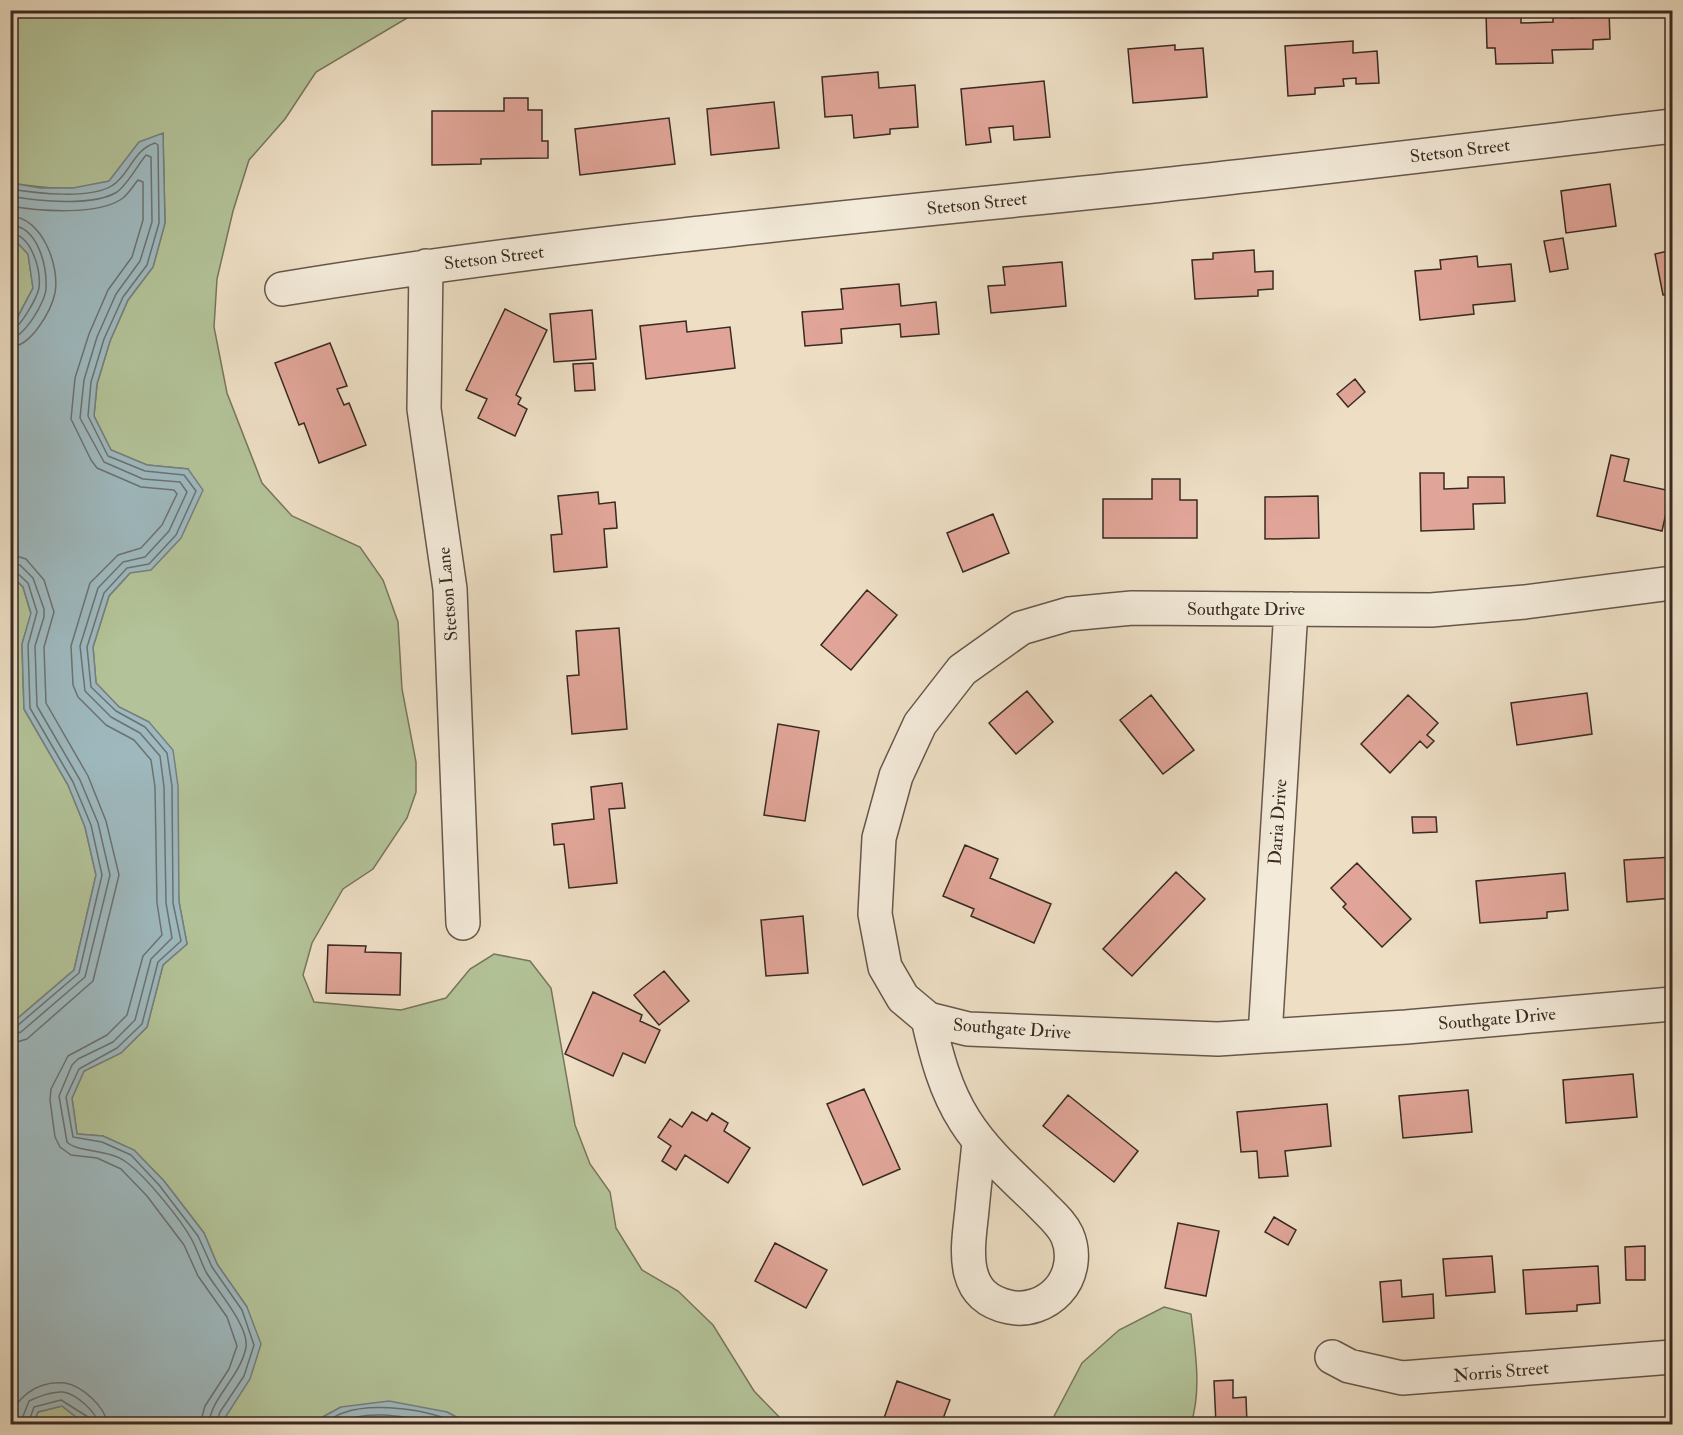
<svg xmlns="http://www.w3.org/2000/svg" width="1683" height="1435" viewBox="0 0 1683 1435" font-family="'IM FELL Double Pica',serif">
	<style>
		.green { fill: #b3c298; stroke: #76765e; stroke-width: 1.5 }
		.water { fill: #9eb9bf; stroke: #768081; stroke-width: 1.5 }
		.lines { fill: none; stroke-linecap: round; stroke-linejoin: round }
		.shore { stroke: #6c7271; stroke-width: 1.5 }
		.building { fill: #e0a598; stroke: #392a23; stroke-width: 1.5 }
		.minor-casing { stroke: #66574b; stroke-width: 36 }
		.minor { stroke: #f3ead9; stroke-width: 33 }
		.labels { text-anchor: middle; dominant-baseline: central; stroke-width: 6; stroke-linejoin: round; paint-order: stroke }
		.street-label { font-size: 18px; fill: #392a23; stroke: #f3ead9 }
	</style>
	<rect width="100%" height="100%" fill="#eddec4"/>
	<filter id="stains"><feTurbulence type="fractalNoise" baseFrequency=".00333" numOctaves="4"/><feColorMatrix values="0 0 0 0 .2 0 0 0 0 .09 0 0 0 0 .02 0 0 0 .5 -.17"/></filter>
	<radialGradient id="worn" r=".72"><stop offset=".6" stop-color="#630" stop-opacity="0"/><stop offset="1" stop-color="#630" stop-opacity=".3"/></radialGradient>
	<path class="green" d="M10,11h409l-103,61 -31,47 -36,41 -16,51 -16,68 -3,48 13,66 35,90 30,33 68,31 23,33 15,42 4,67 14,73v30l-9,26 -34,51 -30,20 -31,54 -9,32 11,27 87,8 45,-12 24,-29 24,-15 36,7 21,27 24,137 15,39 20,28 6,36 26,42 36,21 35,34 41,66 32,33h-317l-22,-12 -106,-5 -31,17h-89l26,-117 -30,-43 -13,-31 -40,-52 -30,-31 -31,-14 -26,-2 -5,-36 12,-27 37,-18 26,-26 16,-62 24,-21 -8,-42 -2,-39 -28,-141 -30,-15 -23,-24 -3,-36 16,-51 21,-23 58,-104 -41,-4 -36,-15 -17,-34 3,-32 13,-43 18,-41 25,-33 12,-44 -2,-89c-16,15 -33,34 -52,46 -20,14 -77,7 -100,3z
		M11,236l17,18 5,34 -22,41z
		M10,575l13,12 8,27 -9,30 2,65 44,76 17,42 11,48 -22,95 -63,54z
		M1164,1307l27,7c4,36 11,75 0,110h-141l32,-61 37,-33z
		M62,1406l23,18h-52l5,-12z"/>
	<path class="water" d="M163,133l2,90 -12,44 -25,33 -18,41 -13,43 -3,32 17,34 36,15 41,4 15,21 -22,48 -30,32 -21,3 -21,23 -16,51 3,36 23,24 30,15 24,28 5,36 1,116 8,42 -24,21 -16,62 -26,26 -37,18 -12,27 5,36 26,2 31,14 30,31 40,52 13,31 30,43 14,37 -11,35 -29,45h-136l-23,-18 -24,6 -5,12h-22v-400l63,-54 22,-95 -11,-48 -17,-42 -44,-76 -2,-65 9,-31 -8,-26 -12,-12v-245l22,-42 -5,-34 -17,-18v-53l29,5h33l36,-7 30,-39z
		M389,1401l58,11 22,12h-159l31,-17z"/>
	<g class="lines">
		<path class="shore" d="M10,189c25,4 81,11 103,-4 17,-11 20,-35 42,-42l3,2 1,78 -12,42 -24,32 -19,42 -13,43 -3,34 20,40 37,15 39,4 12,16 -20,44 -27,29 -22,4 -23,25 -17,54 4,40 25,24 29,16 22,26 5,33 1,117 8,38 -23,21 -16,62 -25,24 -38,21 -13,28 7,40 29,5 29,13 28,30 39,51 14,31 30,43 12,35 -10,31 -24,36 -4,12
			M10,196c27,5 83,11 107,-4 11,-8 20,-26 29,-37l5,2 1,65 -12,39 -24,33 -19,43 -13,43 -4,38 24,44 39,17 37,3 7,10 -18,39 -24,26 -22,5 -25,26 -18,58 5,45 26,26 29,16 20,23 4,31 2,116 6,35 -21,21 -16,61 -22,22 -35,17 -6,6 -13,31 8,46c11,11 42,7 59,20 19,13 57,60 67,80 5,10 8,20 13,30 10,17 43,54 40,75 -5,29 -36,52 -37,77
			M10,206c28,5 89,10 113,-8 6,-5 10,-12 15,-18l5,2v38l-11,37 -24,33 -19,44 -14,44 -4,41 20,41 6,8 44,19 33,3 3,4 -15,31 -21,23 -23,7 -28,28 -19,63 2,39 5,12 28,28 28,15 17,20 4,27 2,116 5,32 -19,21 -16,59 -20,20 -39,21 -17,33 -1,11 5,37 5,10 11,8 26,3 24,11 26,27 37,49 14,31 29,41 10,29 -8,23 -24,37 -5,18
			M10,216c32,1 50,50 45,77 -4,18 -24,54 -45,54
			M10,225c28,1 37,41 36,63 0,13 -22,50 -36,50
			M10,233c22,2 31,37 29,55 -2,10 -20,42 -29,43
			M10,554l16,5 18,21 10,32 -10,35 2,56 42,73 18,45 13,54 -26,106 -66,58 -17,5
			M10,563l10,2 13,13 11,31v8l-9,29 2,60 43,74 18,43 12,52 -25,102 -64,55 -11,3
			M10,571l6,1 12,11 9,29 -9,33 2,63 43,74 18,43 11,50 -23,98 -62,53 -7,1
			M11,1424c1,-26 27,-44 54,-41 17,3 41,24 42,41
			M20,1424l9,-23c8,-4 24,-10 34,-9 13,2 34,20 35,32
			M28,1424l6,-17 27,-7 27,17 2,7
			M322,1424c7,-3 14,-9 21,-11 29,-11 88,-4 114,11
			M337,1424c31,-17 73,-6 105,0"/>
	</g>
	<path class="building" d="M1592,10h17l1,29 -17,1v9l-41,1 1,13 -57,1 -1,-16h-8l-1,-36h35v11l32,-1v-10l17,-1v7l22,-1z
		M1353,41v12l24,-2 2,32 -23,1v-6l-13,1 1,7 -29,2v6l-27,2 -3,-50z
		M1175,45v5l28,-2 4,49 -74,6 -5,-54z
		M878,72l1,16 36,-3 3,42 -28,2v5l-36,4 -2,-23 -27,2 -3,-40z
		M1044,81l6,56 -36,3 -1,-14 -24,2 2,14 -25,3 -5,-56z
		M504,98h24v12h14v31h6v17l-67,1v5l-49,1v-54h72z
		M774,102l5,46 -68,7 -4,-46z
		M669,118l6,46 -95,11 -5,-46z
		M1667,183h5v19h-5z
		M1610,184l6,42 -50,7 -5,-42z
		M1563,238l5,31 -18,3 -6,-31z
		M1254,250l1,22 18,-1v18l-15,1v6l-63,3 -3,-39 21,-1v-6z
		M1672,250v44l-9,1 -8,-41z
		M1477,256l1,11 33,-3 4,37 -42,4 1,9 -54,6 -5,-49 26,-2 -1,-9z
		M1062,262l4,44 -75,7 -3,-27 17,-1 -2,-18z
		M899,284l2,22 35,-4 3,32 -38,3 -1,-13 -59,5 1,14 -37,3 -3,-34 41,-3 -2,-20z
		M505,309l42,21 -31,65 5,3 -3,6 9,5 -12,27 -37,-18 9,-19 -21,-9z
		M592,310l4,49 -42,3 -4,-48z
		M686,321l1,11 43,-5 5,41 -89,11 -6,-53z
		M330,343l17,43 -10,3 7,16 5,-2 17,42 -47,18 -15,-40 -5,2 -24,-62z
		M593,363l2,27 -20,1 -2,-27z
		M1355,379l10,13 -17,15 -11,-13z
		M1611,455l18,4 -5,22 47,10 -9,40 -65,-15z
		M1420,473h24v16l24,-1v-11h36l1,26 -32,1 1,25 -53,2z
		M1152,479h28v21h17v38h-94v-39h49z
		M598,492l1,12 16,-2 2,26 -13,1 3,38 -53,5 -3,-37 11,-1 -4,-38z
		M1318,496l1,42 -54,1v-42z
		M993,514l16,39 -46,19 -16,-39z
		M867,590l30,25 -46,55 -30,-25z
		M619,628l8,101 -55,5 -5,-58 12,-1 -3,-44z
		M1027,691l26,31 -37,32 -27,-31z
		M1587,693l5,41 -75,11 -6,-42z
		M1151,695l43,55 -31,24 -43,-54z
		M1408,695l30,28 -11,12 7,6 -7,7 -7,-7 -30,32 -29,-29z
		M778,724l41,7 -14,90 -41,-6z
		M622,783l3,25 -16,1 8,74 -48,5 -5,-44 -10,1 -2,-21 42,-5 -3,-32z
		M1412,817h24l1,15 -24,1z
		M965,845l33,14 -8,19 61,26 -17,39 -63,-27 3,-7 -31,-13z
		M1672,857v41l-45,4 -3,-42z
		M1357,863l54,56 -29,28 -39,-40 3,-3 -15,-16z
		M1176,872l29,27 -73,77 -29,-27z
		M1565,873l3,37 -21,2v6l-67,5 -4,-42z
		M803,916l5,57 -42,3 -5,-56z
		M328,945l38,1 -1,6 36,1 -1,42 -74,-2z
		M664,971l25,30 -30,24 -25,-30z
		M593,992l49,23 -2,6 20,9 -15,33 -22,-10 -10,23 -48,-22z
		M1633,1074l4,43 -71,6 -3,-43z
		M864,1089l36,80 -37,16 -36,-81z
		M1468,1090l4,42 -69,6 -4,-42z
		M1068,1095l70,56 -24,31 -71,-56z
		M1327,1104l4,42 -46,5 3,25 -29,2 -2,-27 -16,1 -4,-40z
		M692,1112l15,9 5,-8 16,10 -4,8 26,17 -22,35 -43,-28 -9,15 -14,-9 9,-15 -13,-9 12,-18 12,8z
		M1274,1217l22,13 -8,15 -23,-13z
		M1178,1223l41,8 -13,65 -41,-8z
		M1666,1238h6v63h-6z
		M775,1243l52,27 -21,38 -51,-27z
		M1645,1246v34h-19l-1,-33z
		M1492,1256l3,36 -49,4 -3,-37z
		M1598,1266l2,37 -23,2v6l-51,3 -3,-44z
		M1401,1280l1,17 31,-3 1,24 -51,4 -3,-40z
		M1233,1380v18l13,-1 1,27h-31l-2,-43z
		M897,1381l53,19 -9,24h-50l-8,-3z"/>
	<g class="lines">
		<g class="minor-casing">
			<path id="minor" d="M426,266l-2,143 26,180 13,334
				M282,289c292,-48 586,-73 880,-104 171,-18 341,-39 510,-59
				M1672,583l-147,19 -94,8 -299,-2 -63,6 -48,14 -59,42 -42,54 -24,52 -17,62 -4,76 10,53 18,31 25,21 40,10 250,10 188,-12 266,-23
				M928,1019c8,35 17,71 37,102 19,30 47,55 73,80 10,11 23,21 29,34 8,18 5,41 -9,56 -12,13 -31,20 -49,16 -51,-11 -41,-59 -37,-97 2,-23 5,-46 7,-68
				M1265,1036l26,-427
				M1332,1357l17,9 53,12 270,-21"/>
		</g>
		<use href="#minor" class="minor"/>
	</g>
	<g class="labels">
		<g class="street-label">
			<text transform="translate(1460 151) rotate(-7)">Stetson Street</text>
			<text transform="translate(977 204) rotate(-6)">Stetson Street</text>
			<text transform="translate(494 258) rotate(-7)">Stetson Street</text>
			<text transform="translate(448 594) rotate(-95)">Stetson Lane</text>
			<text x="1246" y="609">Southgate Drive</text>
			<text transform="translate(1278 822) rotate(-86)">Daria Drive</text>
			<text transform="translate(1497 1019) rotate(-5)">Southgate Drive</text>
			<text transform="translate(1012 1029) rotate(4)">Southgate Drive</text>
			<text transform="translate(1501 1372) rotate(-5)">Norris Street</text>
		</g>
	</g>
	<rect width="1683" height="1435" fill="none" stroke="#eddec4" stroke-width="36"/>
	<rect x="12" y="12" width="1659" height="1411" fill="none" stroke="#392a23" stroke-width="3"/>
	<rect x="18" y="18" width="1647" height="1399" fill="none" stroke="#392a23" stroke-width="1.5"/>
	<rect width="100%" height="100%" filter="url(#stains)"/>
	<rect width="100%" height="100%" fill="url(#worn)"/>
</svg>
